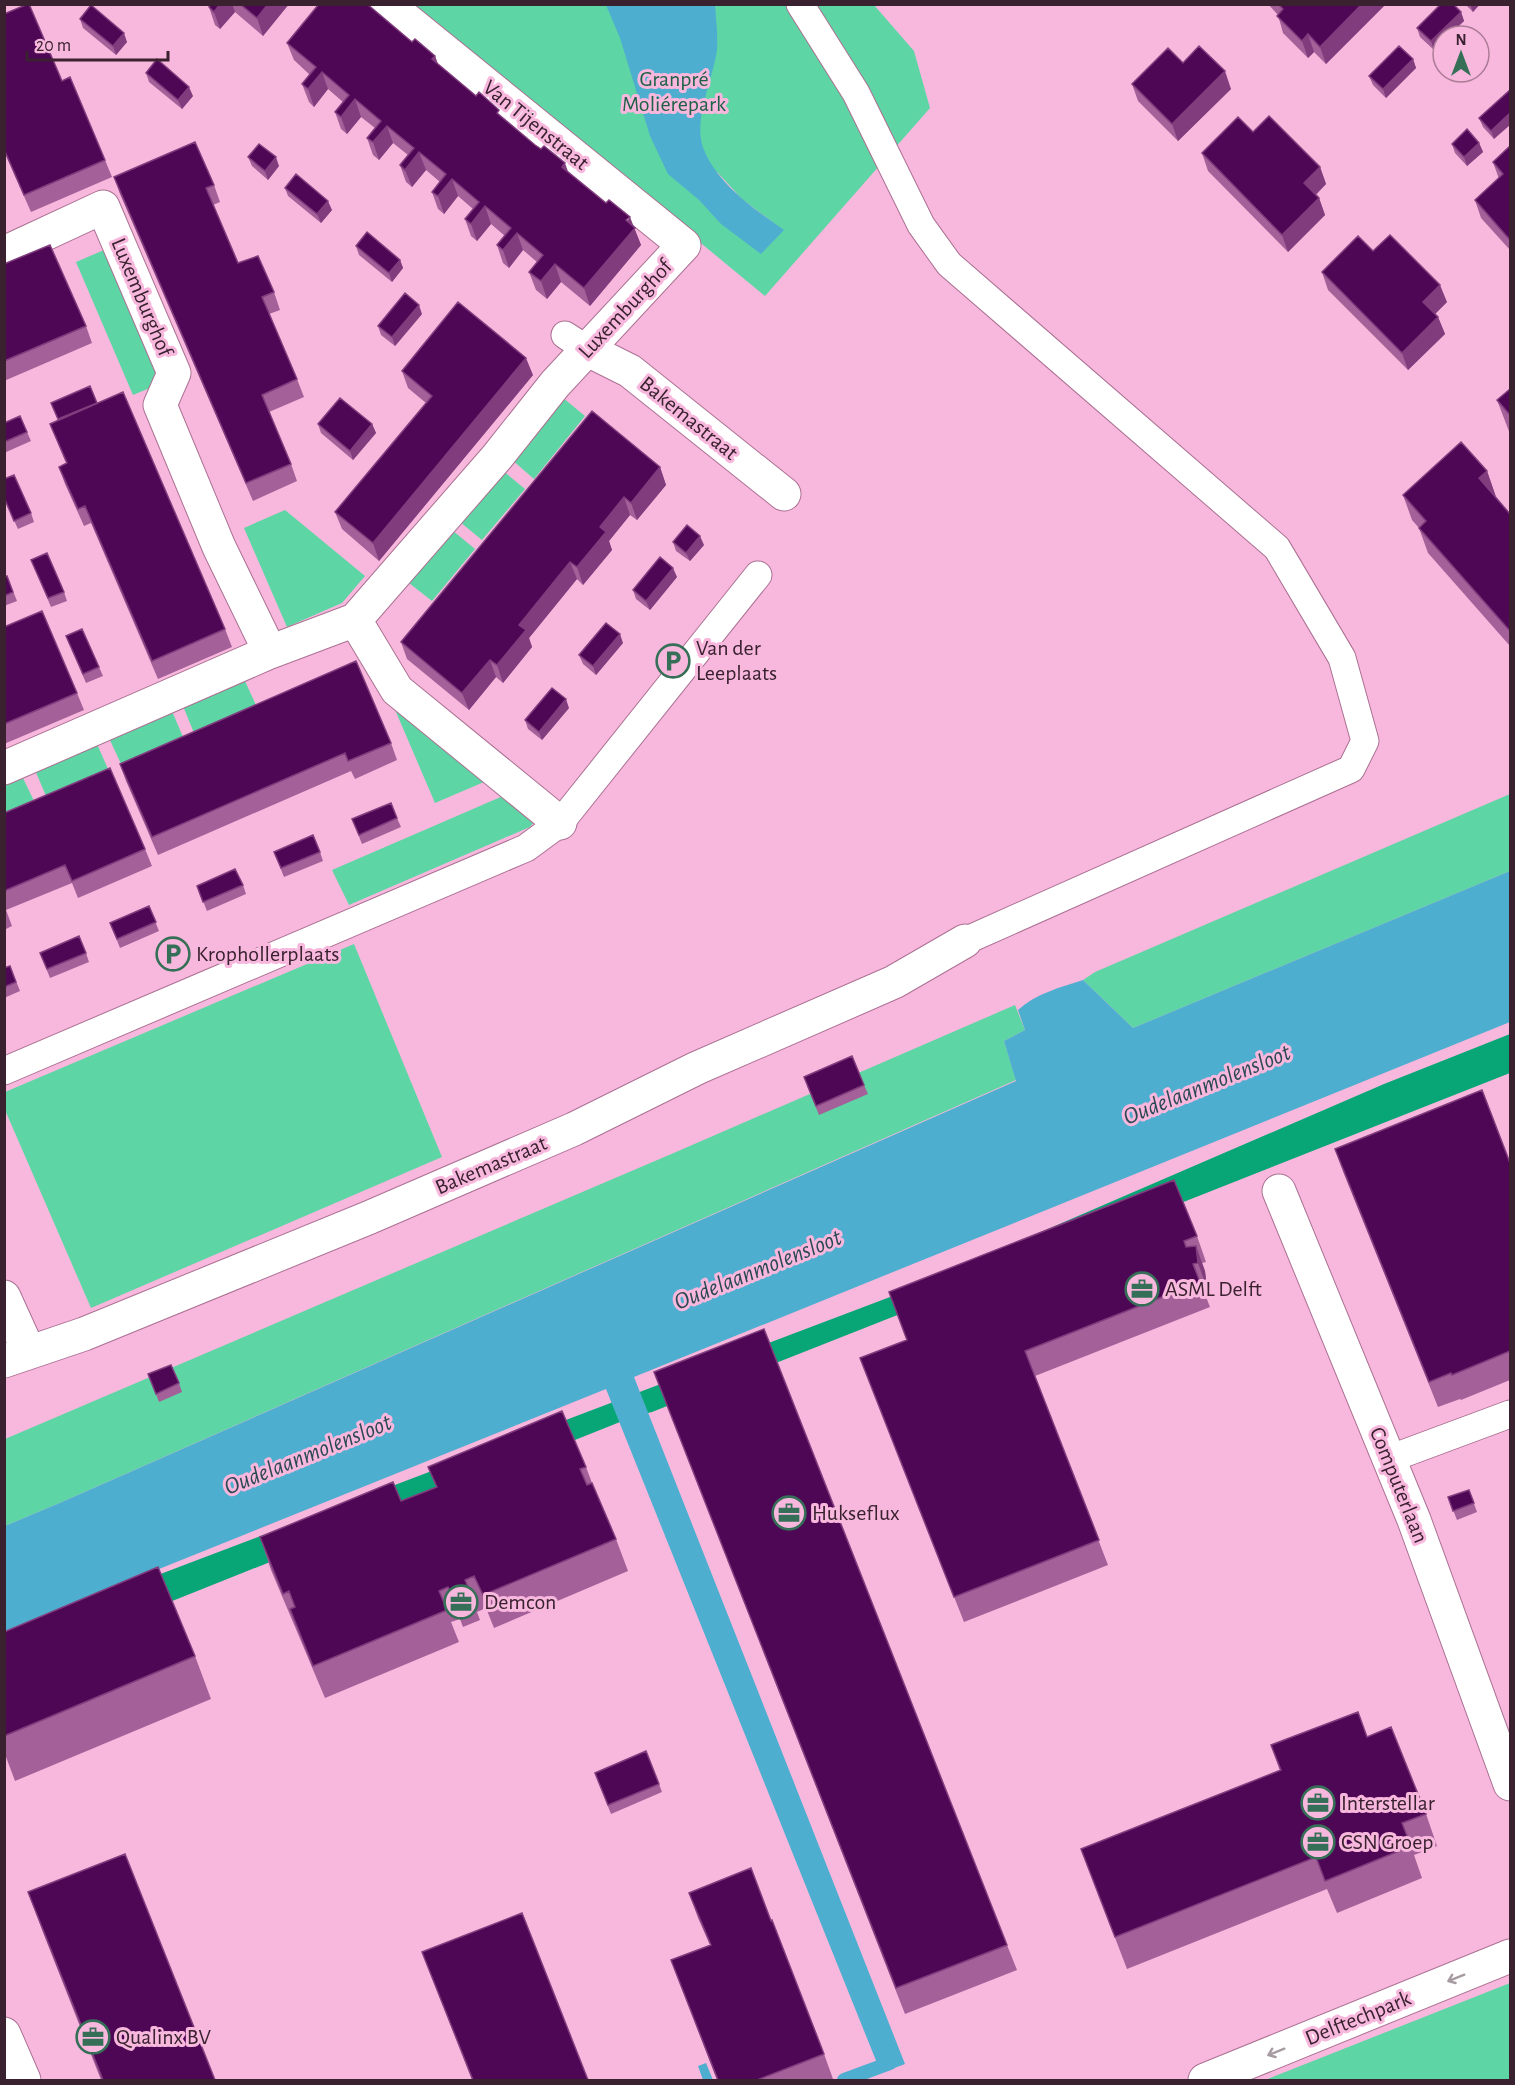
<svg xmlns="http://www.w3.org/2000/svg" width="1515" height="2085" viewBox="0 0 1515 2085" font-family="'Alegreya Sans',sans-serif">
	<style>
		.green { fill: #5ed5a5; fill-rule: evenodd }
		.forest { fill: #08a676 }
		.water { fill: #4eaecf }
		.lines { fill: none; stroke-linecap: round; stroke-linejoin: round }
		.stream { stroke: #4eaecf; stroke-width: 14 }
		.lane-casing { stroke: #ab7193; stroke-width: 29 }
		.street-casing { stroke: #ab7193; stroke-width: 35 }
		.lane { stroke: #fff; stroke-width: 27 }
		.street { stroke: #fff; stroke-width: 33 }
		.wall { fill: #a36099 }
		.shaded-wall { fill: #813c7e }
		.building { fill: #4e0755; stroke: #813c7e; stroke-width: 1.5 }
		.oneway { stroke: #a69ba1 }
		.labels { text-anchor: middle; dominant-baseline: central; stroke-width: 6; stroke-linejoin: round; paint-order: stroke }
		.park-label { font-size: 22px; fill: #1e6147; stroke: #f8b8dd }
		.street-label { font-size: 22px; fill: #39212f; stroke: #f8b8dd }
		.poi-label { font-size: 22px; fill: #39212f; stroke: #f8b8dd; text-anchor: start }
		.water-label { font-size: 24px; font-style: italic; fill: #2b4954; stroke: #f8b8dd }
	</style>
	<rect width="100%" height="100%" fill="#f8b8dd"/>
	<path class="green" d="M412,5h462l40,46 16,57 -165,188zM717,172l25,27 41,31 -84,-30 -6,-6z
		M104,250l58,133 -29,12 -57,-133z
		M562,397l23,19 -51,63 -23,-20z
		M502,470l23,19 -43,51 -22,-18z
		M285,510l80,66 -23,27 -55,24 -43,-99z
		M452,530l23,19 -43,52 -23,-18z
		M244,679l12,26 -62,28 -11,-27z
		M172,711l11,26 -62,27 -12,-26z
		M399,711l85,71 -49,21 -39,-91z
		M97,744l11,25 -62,27 -11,-26z
		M22,776l12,25 -29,13v-31z
		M1510,794v77l-377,157 -50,-48 12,-8z
		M503,796l30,27 -3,4 -181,78 -17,-35z
		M354,944l88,213 -351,151 -86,-198v-18z
		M1015,1005l10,25 -21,11 12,39 -954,422 -57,24v-87l671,-287z
		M1510,1983v97h-245z"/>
	<path class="forest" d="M1510,1034v39l-858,339 -17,4 -630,252v-35l885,-336 494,-213z"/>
	<path class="water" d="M606,5h109c1,14 3,31 2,45 -4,29 -25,72 -13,100 14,34 50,59 80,80l-23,24 -40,-30 -22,-24 -31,-26 -18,-38 -30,-98z
		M1510,871v151l-876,355 271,687 -24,9 -275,-684 -601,242v-105l57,-24 954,-421 -12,-40 21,-11 -7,-20c17,-16 43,-23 65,-30l50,48z
		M706,2063l7,17h-10l-5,-14z"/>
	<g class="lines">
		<path class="stream" d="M844,2080l46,-17 -2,-5"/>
		<g class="lane-casing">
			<path id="lane" d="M800,4l56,89 65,132 28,39 328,284 65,110 23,83 -14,28 -386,172
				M565,335l23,15
				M4,1071l522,-223 34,-25 198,-248
				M1389,1459l121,-45"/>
		</g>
		<g class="street-casing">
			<path id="street" d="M4,253l99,-46 71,166 -14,32 59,142 51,105
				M588,350l42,21 154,123
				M355,620l42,70 163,133
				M4,768l266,-116 85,-32 142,-163 58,-73 129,-139 -297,-241
				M1279,1191l135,329 96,264
				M4,1297l25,55
				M4,1361l80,-27 284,-116 206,-89 123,-61 197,-86 71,-41
				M4,2034l20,46
				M1205,2080l305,-124"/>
		</g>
		<use href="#lane" class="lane"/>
		<use href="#street" class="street"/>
	</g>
	<path class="wall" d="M211,4h78l-26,32 -28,-24 -15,17 -5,-4 -6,-18z
		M1268,4h118l-60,60 -12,-12 -6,6 -25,-25 -5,-18z
		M1465,4h15l-7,8z
		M372,9l40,33 23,14 3,8 195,162 8,19 -51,61 -29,-24 -14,17 -11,-9 -7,-18 8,-10 -14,-12 -14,18 -6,-5 -6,-18 8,-9 -14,-12 -14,17 -6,-5 -6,-17 8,-10 -15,-13 -14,18 -6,-5 -6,-17 8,-10 -14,-12 -14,17 -6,-5 -6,-17 8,-10 -15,-12 -14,17 -6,-5 -6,-17 8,-10 -14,-11 -14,17 -6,-5 -6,-17 8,-10 -15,-13 -14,18 -5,-5 -7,-18 8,-9 -16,-15 -7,-17z
		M1461,12l3,9 -16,15h-5v5l-9,9 -14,-13 -3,-9z
		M4,14l58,67 43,79 7,17 -81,35 -27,-61z
		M80,19l47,23 -11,13 -33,-27z
		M1413,59l3,9 -30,30 -13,-13 -4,-9z
		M1183,63l48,26 -53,52 -40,-40 -6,-17z
		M146,73l47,23 -11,13 -33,-27z
		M1510,90l-16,49 -11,-12 -4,-9z
		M1253,132l67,35 6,17 -10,11 3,3 6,17 -37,37 -80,-81 -6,-18z
		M1479,143l4,9 -16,14 -12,-13 -3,-9z
		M1510,146v104l-29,-32 -6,-18 24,-21 -6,-17z
		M248,157l31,9 -11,14 -16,-14z
		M114,177l100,8 6,17 -7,3 25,58 36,29 6,18 -11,4 28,65 7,18 -35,15 22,52 6,17 -44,20 -133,-307z
		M285,188l47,22 -11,13 -33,-27z
		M356,246l44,14 3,8 -11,14 -33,-27z
		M1373,251l74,51 -12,12 3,3 7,17 -37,36 -80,-80 -6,-18z
		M4,264l82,62 6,17 -88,38z
		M422,314l-27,32 -14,-11 -3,-9z
		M402,371l131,4 -154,186 -37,-32 -7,-17 91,-109 -18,-15z
		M90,386l7,17 128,226 7,18 -74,32 -67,-156 -7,3 -19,-42 -6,-17 7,-4 -16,-39 8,-4 -7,-17z
		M1510,389v45l-13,-34z
		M4,423l23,9 4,9 -27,12z
		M318,424h54l4,9 -23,27 -32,-27z
		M660,467l6,18 -29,35 -7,-5 -21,26 3,9 -29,35 -6,-6 -48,59 3,9 -29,36 -7,-6 -27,33 -62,-51 -6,-17z
		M1487,471l9,26 14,17v132l-82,-93 -9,-25 -7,-8 -9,-25z
		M4,479l27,34 3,9 -16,7 -14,-30z
		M673,542l31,3 -14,16 -14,-10z
		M31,560l33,32 3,9 -16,6z
		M7,576l10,25 -13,5v-29z
		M677,577l-27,33 -14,-11 -3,-9z
		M4,627l73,66 7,17 -80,34z
		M66,636l33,31 4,9 -17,7z
		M623,643l-27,32 -13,-11 -4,-9z
		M569,708l-27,32 -14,-11 -3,-9z
		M391,743l6,17 -42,19 -4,-8 -193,84 -32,-74 -6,-17z
		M4,813l141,36 7,17 -74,32 -6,-15 -66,27 6,16 -8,4z
		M397,818l4,9 -39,17 -10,-25z
		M274,852h46l3,9 -39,16z
		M243,885l3,9 -39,17 -10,-25z
		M149,906l10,25 -39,17 -10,-25z
		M40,953h46l3,9 -39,16z
		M10,966l10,25 -16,7v-30z
		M864,1085l4,9 -49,21 -12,-29z
		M1335,1149l175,14v217l-49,20 -1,-1 -22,8 -94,-233z
		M1197,1236l9,26 -4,1 3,8 2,17 -4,1 7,18 -175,69 73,189 -144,57 -104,-264 47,-18 -18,-48z
		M654,1372l353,573 10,25 -112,44z
		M148,1374l31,9 3,9 -23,10z
		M428,1467h158l6,16 24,56 12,32 -134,57 -8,-20 -9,4 3,8 -17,7 -3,-8 -9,3 8,20 -134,56 -54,-128 -11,-33 141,-36 35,-14z
		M1469,1490l8,22 -20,8 -9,-23z
		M4,1632l191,24 16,43 -196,82 -9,-24 -2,1z
		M1367,1737l59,77 11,32 -23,9 8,23 -85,35 -10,-24 -200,80 -46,-120 199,-78 -9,-26z
		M595,1773l64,11 3,8 -51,22z
		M28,1892l187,188h-114l-57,-145z
		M689,1893l82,28 53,133 9,25 -3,1h-113l-46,-120 39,-15 -12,-27z
		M422,1952l166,128h-116z"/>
	<path class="shaded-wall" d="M220,4h12l3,8 -15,17 -6,-17z
		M268,4h21l-26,32 -6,-18z
		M1362,4h24l-60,60 -6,-17z
		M1470,4h10l-7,8z
		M1461,12l3,9 -16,15h-5v5l-9,9 -3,-9z
		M124,33l3,9 -11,13 -3,-9z
		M1308,34l6,18 -6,6 -6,-17z
		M435,56l6,17 -9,-14z
		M1413,59l3,9 -30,30 -3,-9z
		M1225,71l6,18 -53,52 -6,-17z
		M322,72l6,17 -14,18 -6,-18z
		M189,87l4,9 -11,13 -4,-9z
		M355,99l6,18 -14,17 -6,-17z
		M1510,113v12l-16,14 -3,-8z
		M387,126l6,17 -14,17 -6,-18z
		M1479,143l4,9 -16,14 -3,-9z
		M419,152l7,18 -14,17 -7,-17z
		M276,157l3,9 -11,14 -3,-9z
		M565,163l6,17 -9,-13z
		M1320,167l6,17 -16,16 -6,-17z
		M452,179l6,17 -14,18 -6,-18z
		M1319,198l6,17 -37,37 -6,-17z
		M328,201l4,9 -11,13 -4,-9z
		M485,206l6,18 -14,17 -6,-17z
		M630,217l11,28 -51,61 -6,-18z
		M517,233l6,17 -14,18 -6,-18z
		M400,260l3,8 -11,14 -3,-9z
		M555,264l6,18 -14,17 -6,-18z
		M1440,285l7,17 -17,17 -7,-17z
		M419,305l3,9 -27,32 -3,-9z
		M1438,317l7,17 -37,36 -6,-17z
		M526,358l7,17 -154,186 -6,-18z
		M372,424l4,9 -23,27 -3,-9z
		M660,467l6,18 -29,35 -6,-17z
		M1487,471l9,26 -17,-19z
		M624,497l6,18 -21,26 3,9 -29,35 -6,-18 23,-40z
		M700,536l4,9 -14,16 -4,-8z
		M570,562l7,17 -48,59 3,9 -29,36 -6,-18 22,-40z
		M673,568l4,9 -27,33 -4,-9z
		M620,634l3,9 -27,32 -3,-9z
		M490,660l6,17 -27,33 -7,-17z
		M566,699l3,9 -27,32 -3,-8z
		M1196,1246l9,25 2,17 -9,-25z"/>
	<path class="building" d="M28,4h1l33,77 8,-4 35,83 -81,35 -20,-46v-135z
		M211,4h9l-6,8 -5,-5z
		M240,4h28l-11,14z
		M319,4h48l45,38 3,-3 20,17 -3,3 44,37 3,-4 20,18 -2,3 38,32 6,4 3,-3 21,17 -3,4 44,36 3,-3 21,17 -4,3 9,8 -51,60 -29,-24 -14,17 -12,-9 14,-17 -26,-22 -14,17 -6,-5 14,-17 -26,-22 -14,18 -6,-5 14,-17 -27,-23 -14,17 -6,-4 14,-18 -27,-22 -14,18 -5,-5 14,-17 -27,-22 -14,16 -6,-4 14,-17 -26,-22 -14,18 -6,-5 14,-17 -27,-23 -14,17 -6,-5 14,-17 -29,-24z
		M1278,4h84l-42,43 -12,-13 -6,7 -25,-25 6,-7z
		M1441,4h12l8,8 -30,29 -14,-13z
		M91,5l33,28 -11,13 -33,-27z
		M1199,46l26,25 -53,53 -40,-40 36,-36 15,15z
		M1399,46l14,13 -30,30 -14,-13z
		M157,59l32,28 -11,13 -32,-27z
		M1510,90v23l-19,18 -12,-13z
		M1269,116l51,51 -16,16 15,15 -37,37 -80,-82 36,-36 15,15z
		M1467,129l12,14 -15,14 -12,-13z
		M195,142l19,43 -8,3 32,75 20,-7 16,36 -12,5 35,82 -35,16 29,69 -45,19 -132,-306z
		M259,144l17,13 -11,14 -17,-14z
		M1510,146v94l-35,-40 28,-26 -10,-12z
		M296,174l32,27 -11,13 -32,-26z
		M367,232l33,28 -11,13 -33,-27z
		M1390,235l50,50 -17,17 15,15 -36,36 -80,-81 36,-36 15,15z
		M50,245l36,81 -82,35v-97z
		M405,293l14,12 -27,32 -14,-11z
		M458,302l68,56 -153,185 -38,-31 97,-116 -30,-25z
		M90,386l7,17 -39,16 -7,-16z
		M1510,389v26l-13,-15z
		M123,392l102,237 -73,32 -67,-155 -7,3 -19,-42 8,-4 -17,-39z
		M340,398l32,26 -22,27 -32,-27z
		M592,411l68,56 -29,36 -7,-6 -24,30 6,5 -29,35 -7,-5 -51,63 7,5 -29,35 -7,-5 -28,33 -61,-51z
		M20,416l7,16 -23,10v-19z
		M1461,442l26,29 -8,7 31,36v117l-91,-103 7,-7 -23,-26z
		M14,475l17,38 -17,8 -10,-24v-18z
		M687,525l13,11 -14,17 -13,-11z
		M47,553l17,39 -16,6 -17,-38z
		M660,557l13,11 -27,33 -13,-11z
		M7,576l6,16 -9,4v-19z
		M42,611l35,82 -73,31v-97z
		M606,623l14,11 -27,32 -14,-11z
		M82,629l17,38 -16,7 -17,-38z
		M356,661l35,82 -43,18 -3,-8 -193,84 -32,-73z
		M552,688l14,11 -27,33 -14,-12z
		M110,768l35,81 -73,32 -7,-16 -61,26v-78z
		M391,803l6,15 -38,17 -7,-16z
		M313,835l7,17 -39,16 -7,-16z
		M235,869l8,16 -40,17 -6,-16z
		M149,906l7,16 -39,17 -7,-16z
		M79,936l7,17 -39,16 -7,-16z
		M10,966l6,16 -12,5v-19z
		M852,1056l12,29 -48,21 -12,-29z
		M1482,1090l28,73v188l-58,24 -1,-2 -22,9 -94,-233z
		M1174,1180l23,56 -13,5 2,6 10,-1 2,17 -5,1 7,18 -175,69 74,189 -145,57 -94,-239 47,-18 -18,-48z
		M764,1329l243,616 -111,43 -242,-616z
		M171,1365l8,18 -23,11 -8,-20z
		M562,1411l24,56 -6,2 7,16 5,-2 24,56 -133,56 -9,-19 -9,4 3,7 -16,7 -4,-7 -9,4 8,19 -134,56 -23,-57 5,-2 -6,-16 -6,3 -23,-57 133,-55 8,19 36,-14 -9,-20z
		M1469,1490l5,13 -21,8 -5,-14z
		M158,1567l37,89 -191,80v-104z
		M1358,1712l9,25 24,-10 35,87 -24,9 9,23 -86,35 -9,-24 -201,80 -34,-88 200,-79 -10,-25z
		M646,1751l13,33 -51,21 -13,-32z
		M125,1854l90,226h-112l-75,-188z
		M751,1868l20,53 1,-1 52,134 -67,26h-39l-47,-120 40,-15 -22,-52z
		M522,1913l66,167h-115l-51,-128z"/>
	<defs><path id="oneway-shaft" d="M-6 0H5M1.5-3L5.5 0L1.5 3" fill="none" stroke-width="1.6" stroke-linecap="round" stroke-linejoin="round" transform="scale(1.5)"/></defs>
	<g class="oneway">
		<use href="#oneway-shaft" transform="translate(1456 1978) rotate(158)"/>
		<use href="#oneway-shaft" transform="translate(1276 2052) rotate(158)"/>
	</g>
	<defs>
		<g id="parking-ring" transform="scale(1.725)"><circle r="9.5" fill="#f8b8dd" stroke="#366f57" stroke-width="1.5"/><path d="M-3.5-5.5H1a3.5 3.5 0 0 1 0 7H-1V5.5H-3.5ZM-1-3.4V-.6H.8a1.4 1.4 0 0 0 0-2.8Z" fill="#366f57"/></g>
		<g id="office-ring" transform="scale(1.725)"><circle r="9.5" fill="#f8b8dd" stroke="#366f57" stroke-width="1.5"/><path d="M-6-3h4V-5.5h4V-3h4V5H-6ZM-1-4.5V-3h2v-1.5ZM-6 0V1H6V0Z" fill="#366f57"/></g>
	</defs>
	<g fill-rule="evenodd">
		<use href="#parking-ring" x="673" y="661"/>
		<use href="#parking-ring" x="173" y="954"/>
		<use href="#office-ring" x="1142" y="1289"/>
		<use href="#office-ring" x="789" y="1513"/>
		<use href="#office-ring" x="461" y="1602"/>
		<use href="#office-ring" x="1318" y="1803"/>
		<use href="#office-ring" x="1318" y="1842"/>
		<use href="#office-ring" x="93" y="2037"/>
	</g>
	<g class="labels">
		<g class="park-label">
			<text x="674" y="79">Granpré<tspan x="674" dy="25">Moliérepark</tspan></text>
		</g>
		<g class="street-label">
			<text transform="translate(536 125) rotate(39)">Van Tijenstraat</text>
			<text transform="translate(142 297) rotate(67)">Luxemburghof</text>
			<text transform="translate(625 309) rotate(-47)">Luxemburghof</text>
			<text transform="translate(689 418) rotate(39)">Bakemastraat</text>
			<text transform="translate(491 1165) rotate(-23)">Bakemastraat</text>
			<text transform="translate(1399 1485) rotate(68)">Computerlaan</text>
			<text transform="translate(1358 2018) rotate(-22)">Delftechpark</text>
		</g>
		<g class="poi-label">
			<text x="696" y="648">Van der<tspan x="696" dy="25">Leeplaats</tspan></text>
			<text x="196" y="954">Krophollerplaats</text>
			<text x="1165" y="1289">ASML Delft</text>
			<text x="812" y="1513">Hukseflux</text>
			<text x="484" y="1602">Demcon</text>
			<text x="1341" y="1803">Interstellar</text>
			<text x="1341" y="1842">CSN Groep</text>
			<text x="116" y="2037">Qualinx BV</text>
		</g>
		<g class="water-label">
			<text transform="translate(1207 1085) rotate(-22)">Oudelaanmolensloot</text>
			<text transform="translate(758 1270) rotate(-22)">Oudelaanmolensloot</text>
			<text transform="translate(308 1455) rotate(-22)">Oudelaanmolensloot</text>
		</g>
	</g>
	<rect width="1515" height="2085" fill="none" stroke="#39212f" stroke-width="12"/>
	<g transform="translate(1461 54)"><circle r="28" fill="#f8b8dd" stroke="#ac7c97" stroke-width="1.5"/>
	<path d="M0-4.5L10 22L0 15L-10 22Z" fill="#366f57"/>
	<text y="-9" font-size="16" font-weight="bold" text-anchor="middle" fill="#39212f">N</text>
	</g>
	<path d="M27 51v9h141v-9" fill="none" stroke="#39212f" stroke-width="3"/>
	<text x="36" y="51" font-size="18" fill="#39212f" stroke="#f8b8dd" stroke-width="4.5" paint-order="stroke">20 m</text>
</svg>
